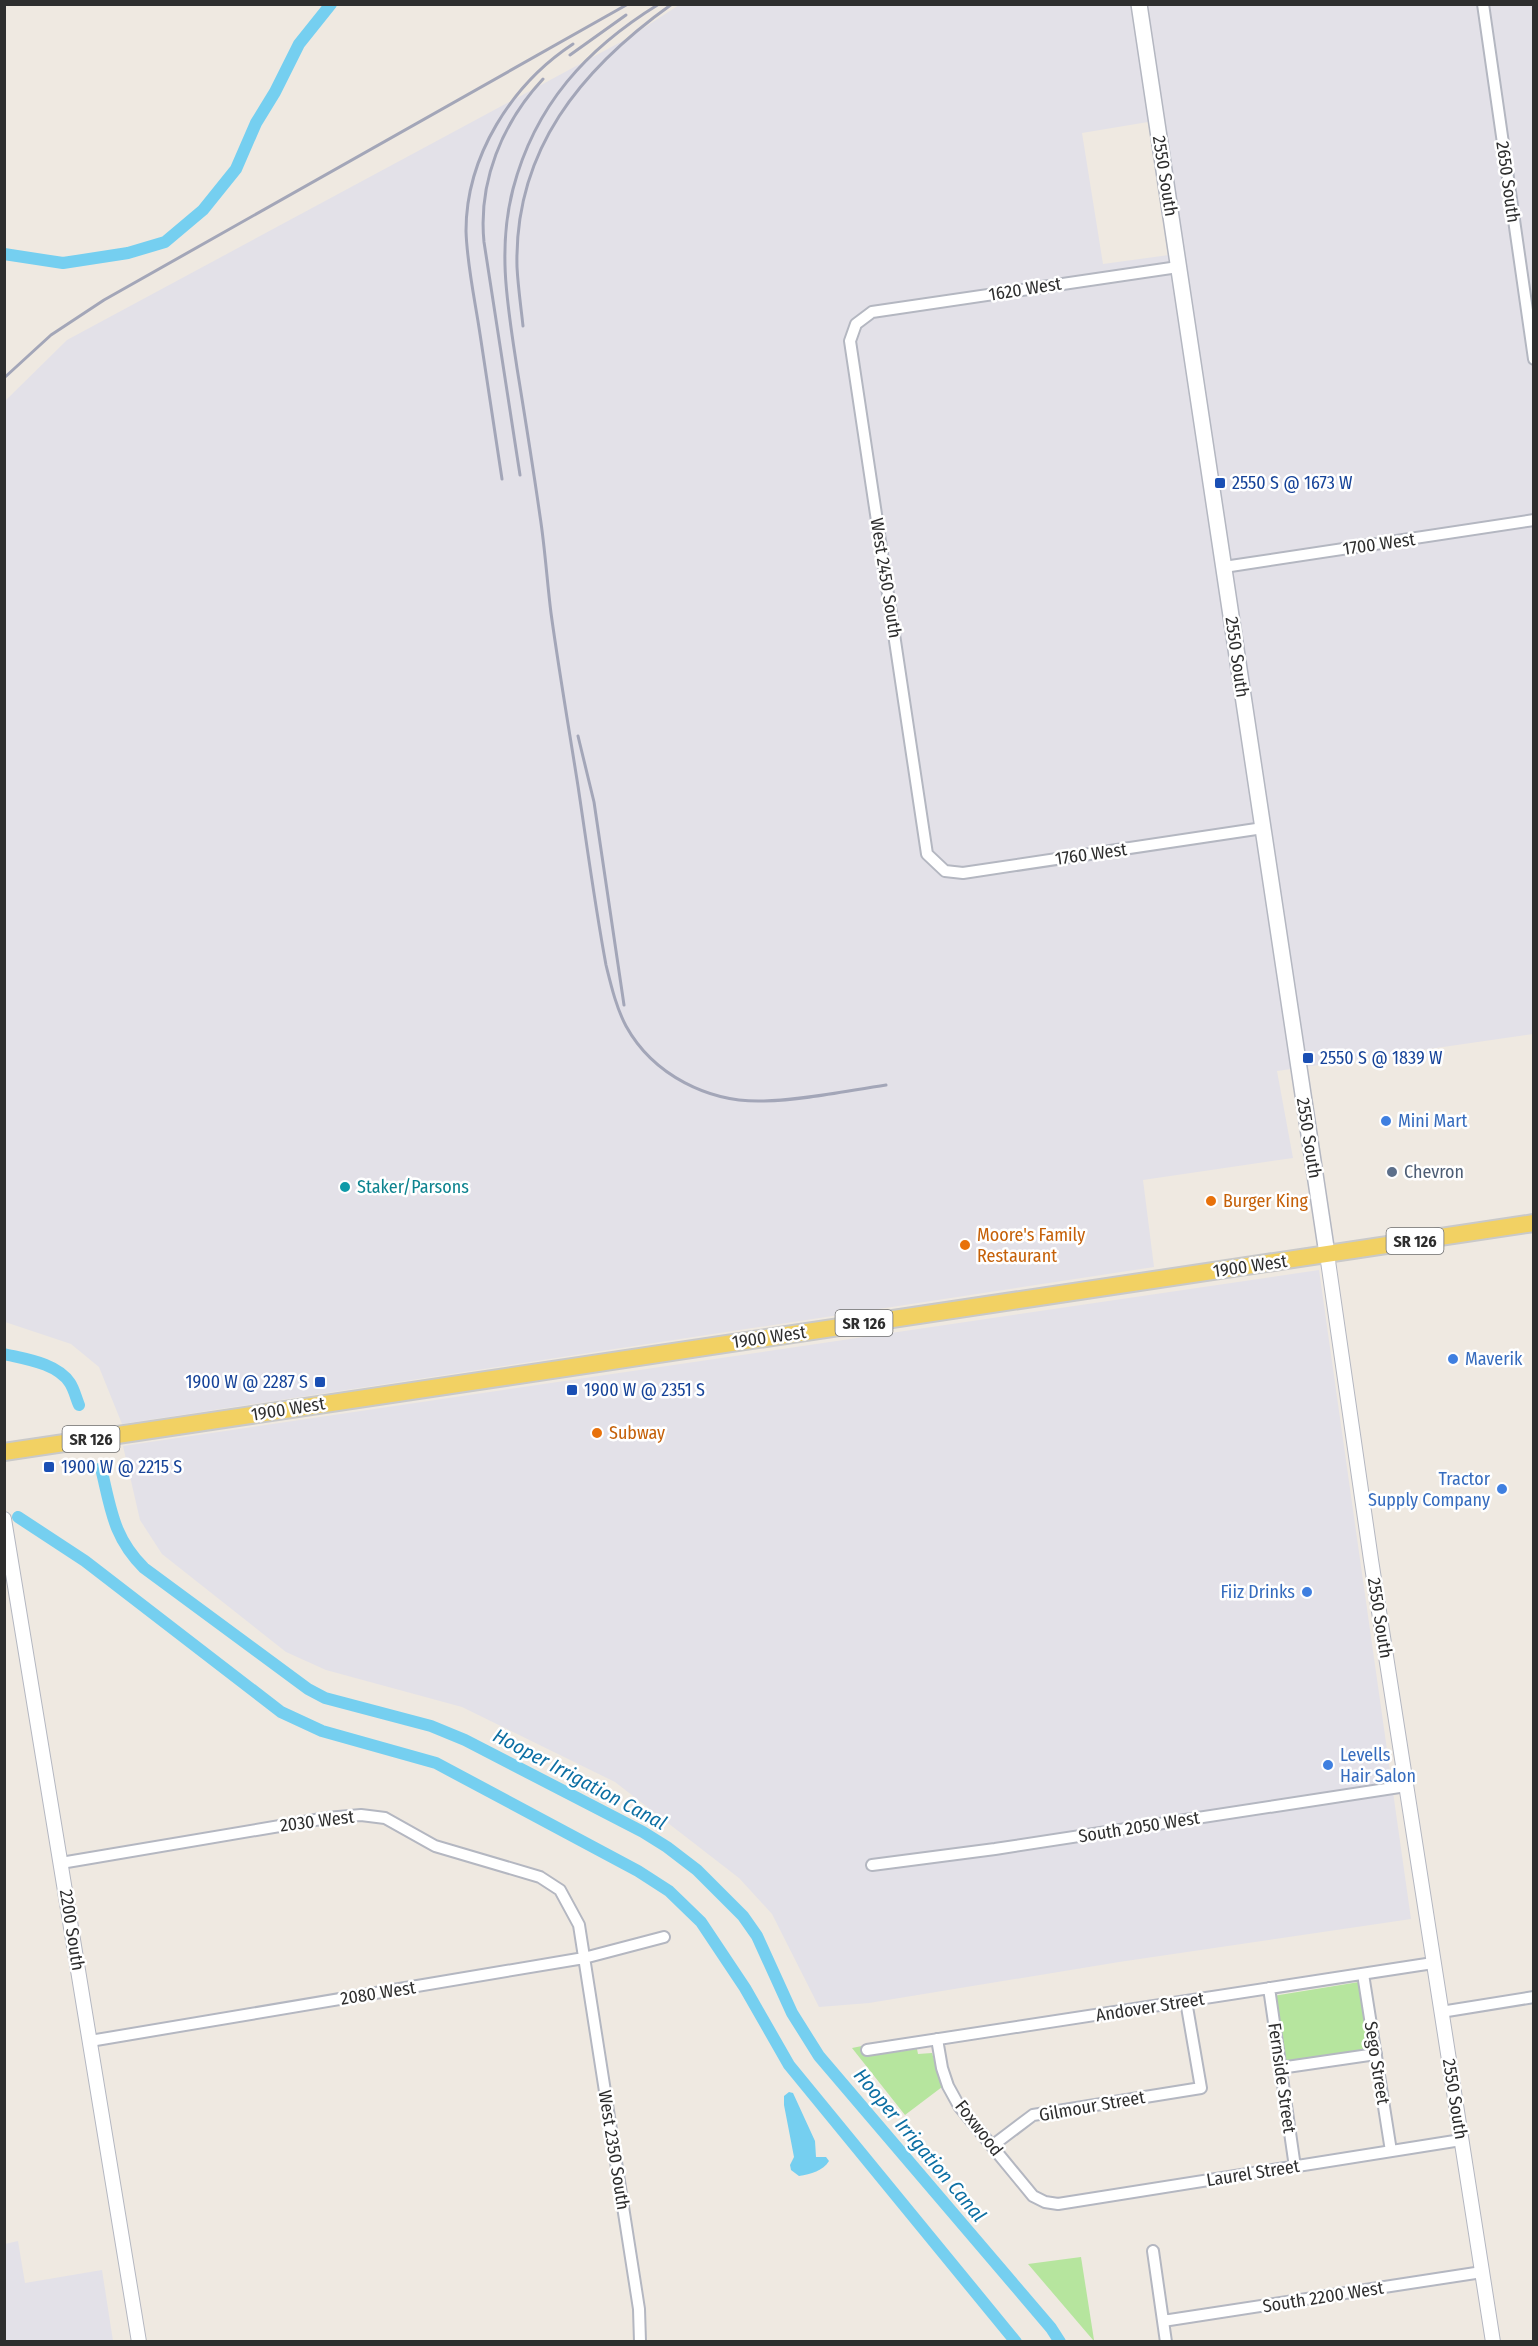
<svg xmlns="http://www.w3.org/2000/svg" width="1538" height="2346" viewBox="0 0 1538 2346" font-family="'Fira Sans Condensed',sans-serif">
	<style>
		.industrial { fill: #e3e1e8; fill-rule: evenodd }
		.green { fill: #b6e59e }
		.water { fill: #75cff0 }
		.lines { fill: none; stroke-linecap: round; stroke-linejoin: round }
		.canal { stroke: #75cff0; stroke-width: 12 }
		.minor-casing { stroke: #b4b7c1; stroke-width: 14 }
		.tertiary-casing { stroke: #b4b7c1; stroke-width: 16 }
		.secondary-casing { stroke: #b4b7c1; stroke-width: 18 }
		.primary-casing { stroke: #c9c9c9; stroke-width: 20 }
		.minor { stroke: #fff; stroke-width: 10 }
		.tertiary { stroke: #fff; stroke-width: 14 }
		.secondary { stroke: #fff; stroke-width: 15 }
		.primary { stroke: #f2d163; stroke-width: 16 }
		.rail { stroke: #a3a6b8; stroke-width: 3 }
		.transit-dot { fill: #1a4fb4; stroke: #fff; stroke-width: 2 }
		.shop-dot { fill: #3f7fe0; stroke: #fff; stroke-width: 2 }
		.service-dot { fill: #5c6f8a; stroke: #fff; stroke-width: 2 }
		.culture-dot { fill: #0f9aa8; stroke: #fff; stroke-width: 2 }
		.food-dot { fill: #e8710a; stroke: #fff; stroke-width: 2 }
		.labels { text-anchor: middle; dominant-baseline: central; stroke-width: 5; stroke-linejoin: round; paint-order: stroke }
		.shield { fill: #fff; stroke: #6d6d6d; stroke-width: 1.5 }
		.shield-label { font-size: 16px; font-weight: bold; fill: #2e2e2e }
		.street-label { font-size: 18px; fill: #2e2e2e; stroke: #fff }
		.transit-label { font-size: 18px; fill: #164399; stroke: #fff; text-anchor: start }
		.shop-label { font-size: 18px; fill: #366cbe; stroke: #fff; text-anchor: start }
		.service-label { font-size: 18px; fill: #4e5e75; stroke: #fff; text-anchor: start }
		.culture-label { font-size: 18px; fill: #0d838f; stroke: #fff; text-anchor: start }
		.food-label { font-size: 18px; fill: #c56008; stroke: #fff; text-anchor: start }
		.water-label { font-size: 20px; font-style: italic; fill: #0d6fa3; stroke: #fff }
	</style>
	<rect width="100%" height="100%" fill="#efe9e1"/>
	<path class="industrial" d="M679,5h854v1029l-256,37 16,87 -150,22 11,87 -1032,157 -23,-57 -28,-23 -66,-22v-921l62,-61 563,-303zM1148,122l21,133 -66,9 -21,-131z
		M1319,1270l92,649 -292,43 -250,41 -50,4 -47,-93 -33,-36 -124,-96 -153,-75 -136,-37 -40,-18 -124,-98 -22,-34 -17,-74z
		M18,2241l7,42 77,-13 11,71h-108v-97z"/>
	<path class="green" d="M1359,1982l11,69 -86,14 -11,-69z
		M862,2046l1,9 5,1 49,-7 1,5 14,-1 10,34 -37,28 -53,-67z
		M1081,2257l13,83h-1l-65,-76z"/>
	<path class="water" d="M789,2092l4,1 22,48 1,16h10l3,4c-6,10 -18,13 -30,15l-8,-6 -1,-5 4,-8 -10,-52v-9z"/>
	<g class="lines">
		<path class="canal" d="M4,254l59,9 65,-10 37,-11 38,-32 33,-41 20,-46 19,-31 24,-48 32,-40
			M4,1354c21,5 53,9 66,29 4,6 6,15 9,22
			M101,1468c10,41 12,69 43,100l164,121 17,9 106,28 34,14 178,92 24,15 30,23 46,46 14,20 35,77 27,43 232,272 9,14
			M18,1517l67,44 196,151 41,19 114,32 202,108 31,20 32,31 44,66 44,77 227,277"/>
		<g class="minor-casing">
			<path id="minor" d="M1483,4l51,355
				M1178,267l-306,45 -16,12 -6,17 77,513 18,17 18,2 300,-45
				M1224,567l310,-47
				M61,1863l266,-45 34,-3 24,3 50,28 105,31 20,13 19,35 60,384 1,33
				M872,1865l123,-16 411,-63
				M1363,1974l28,177
				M1269,1988l26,179
				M1441,2012l93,-15
				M937,2039l5,29 6,18 11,20 74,90 12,6 13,2 403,-64
				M90,2041l494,-83 80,-21
				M867,2050l566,-87
				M1280,2068l96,-14
				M992,2146l41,-31 168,-27 -15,-87
				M1153,2251l13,91
				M1163,2321l319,-49"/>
		</g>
		<g class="tertiary-casing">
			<path id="tertiary" d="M1327,1254l44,306 122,782
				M4,1519l135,823"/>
		</g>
		<g class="secondary-casing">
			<path id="secondary" d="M1139,4l188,1250"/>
		</g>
		<g class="primary-casing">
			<path id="primary" d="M4,1452l1530,-229"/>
		</g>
		<use href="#minor" class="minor"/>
		<use href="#tertiary" class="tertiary"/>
		<use href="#secondary" class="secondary"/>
		<use href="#primary" class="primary"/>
		<path class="rail" d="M659,4c-73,45 -124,101 -146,185 -16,61 -5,119 4,179 8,49 16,99 23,148 5,32 7,65 11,97 8,58 18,116 27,173 9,60 17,120 28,179 5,20 10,42 20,61 27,49 83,77 138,75 40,-1 82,-10 122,-16
			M570,55l56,-40
			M523,326c-2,-19 -5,-39 -6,-59 -3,-117 64,-198 155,-263
			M4,378l47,-43 53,-35 524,-296
			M520,475l-36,-233c-6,-60 18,-119 59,-163
			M502,479c-7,-48 -15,-97 -22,-145 -5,-34 -13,-69 -14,-103 0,-75 46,-147 107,-187
			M578,736l16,66 30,203"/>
	</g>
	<g class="transit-dot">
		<rect x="1214" y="477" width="12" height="12" rx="3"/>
		<rect x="1302" y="1052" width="12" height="12" rx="3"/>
		<rect x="314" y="1376" width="12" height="12" rx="3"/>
		<rect x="566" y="1384" width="12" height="12" rx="3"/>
		<rect x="43" y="1461" width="12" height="12" rx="3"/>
	</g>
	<g class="shop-dot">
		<circle cx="1386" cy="1121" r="6"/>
		<circle cx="1453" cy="1359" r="6"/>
		<circle cx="1502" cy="1489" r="6"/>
		<circle cx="1307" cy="1592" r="6"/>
		<circle cx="1328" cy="1765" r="6"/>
	</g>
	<circle class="service-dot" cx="1392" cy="1172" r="6"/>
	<circle class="culture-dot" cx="345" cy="1187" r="6"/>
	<g class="food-dot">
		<circle cx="1211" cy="1201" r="6"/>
		<circle cx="965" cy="1245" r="6"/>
		<circle cx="597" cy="1433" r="6"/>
	</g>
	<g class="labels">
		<g class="shield">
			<rect x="1386.5" y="1228" width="57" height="26" rx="4.5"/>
			<rect x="835.5" y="1310" width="57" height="26" rx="4.5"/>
			<rect x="62.5" y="1426" width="57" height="26" rx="4.5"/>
		</g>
		<g class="shield-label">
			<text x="1415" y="1241">SR 126</text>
			<text x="864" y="1323">SR 126</text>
			<text x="91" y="1439">SR 126</text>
		</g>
		<g class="street-label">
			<text transform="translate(1165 176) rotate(81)">2550 South</text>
			<text transform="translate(1508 182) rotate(82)">2650 South</text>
			<text transform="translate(1025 289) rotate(-9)">1620 West</text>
			<text transform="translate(1379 544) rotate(-8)">1700 West</text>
			<text transform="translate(886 578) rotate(81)">West 2450 South</text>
			<text transform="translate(1237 657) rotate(82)">2550 South</text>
			<text transform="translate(1091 854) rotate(-8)">1760 West</text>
			<text transform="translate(1309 1138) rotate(81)">2550 South</text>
			<text transform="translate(1250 1266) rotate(-8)">1900 West</text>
			<text transform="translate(769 1337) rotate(-8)">1900 West</text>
			<text transform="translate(288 1409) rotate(-9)">1900 West</text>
			<text transform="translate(1380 1618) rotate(81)">2550 South</text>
			<text transform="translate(317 1821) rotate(-7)">2030 West</text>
			<text transform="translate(1139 1827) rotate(-9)">South 2050 West</text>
			<text transform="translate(72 1930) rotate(81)">2200 South</text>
			<text transform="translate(378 1993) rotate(-9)">2080 West</text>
			<text transform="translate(1150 2007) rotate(-9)">Andover Street</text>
			<text transform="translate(1377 2063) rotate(81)">Sego Street</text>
			<text transform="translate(1282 2078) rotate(82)">Fernside Street</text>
			<text transform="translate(1455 2099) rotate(81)">2550 South</text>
			<text transform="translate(1092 2106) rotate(-10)">Gilmour Street</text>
			<text transform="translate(979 2128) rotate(52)">Foxwood</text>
			<text transform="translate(614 2150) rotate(81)">West 2350 South</text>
			<text transform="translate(1253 2173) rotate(-9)">Laurel Street</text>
			<text transform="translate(1323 2297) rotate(-9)">South 2200 West</text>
		</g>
		<g class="transit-label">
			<text x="1232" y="483">2550 S @ 1673 W</text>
			<text x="1320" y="1058">2550 S @ 1839 W</text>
			<text x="308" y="1382" text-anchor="end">1900 W @ 2287 S</text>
			<text x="584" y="1390">1900 W @ 2351 S</text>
			<text x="61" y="1467">1900 W @ 2215 S</text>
		</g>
		<g class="shop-label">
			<text x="1398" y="1121">Mini Mart</text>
			<text x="1465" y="1359">Maverik</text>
			<text x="1490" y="1479" text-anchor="end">Tractor<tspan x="1490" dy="21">Supply Company</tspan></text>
			<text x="1295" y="1592" text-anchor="end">Fiiz Drinks</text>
			<text x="1340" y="1755">Levells<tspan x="1340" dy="21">Hair Salon</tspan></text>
		</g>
		<g class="service-label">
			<text x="1404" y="1172">Chevron</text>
		</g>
		<g class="culture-label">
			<text x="357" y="1187">Staker/Parsons</text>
		</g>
		<g class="food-label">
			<text x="1223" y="1201">Burger King</text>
			<text x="977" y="1235">Moore's Family<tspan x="977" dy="21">Restaurant</tspan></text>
			<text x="609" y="1433">Subway</text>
		</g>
		<g class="water-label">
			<text transform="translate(580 1779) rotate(28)">Hooper Irrigation Canal</text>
			<text transform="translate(920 2145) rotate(50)">Hooper Irrigation Canal</text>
		</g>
	</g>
	<rect width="1538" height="2346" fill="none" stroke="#2e2e2e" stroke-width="12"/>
</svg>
